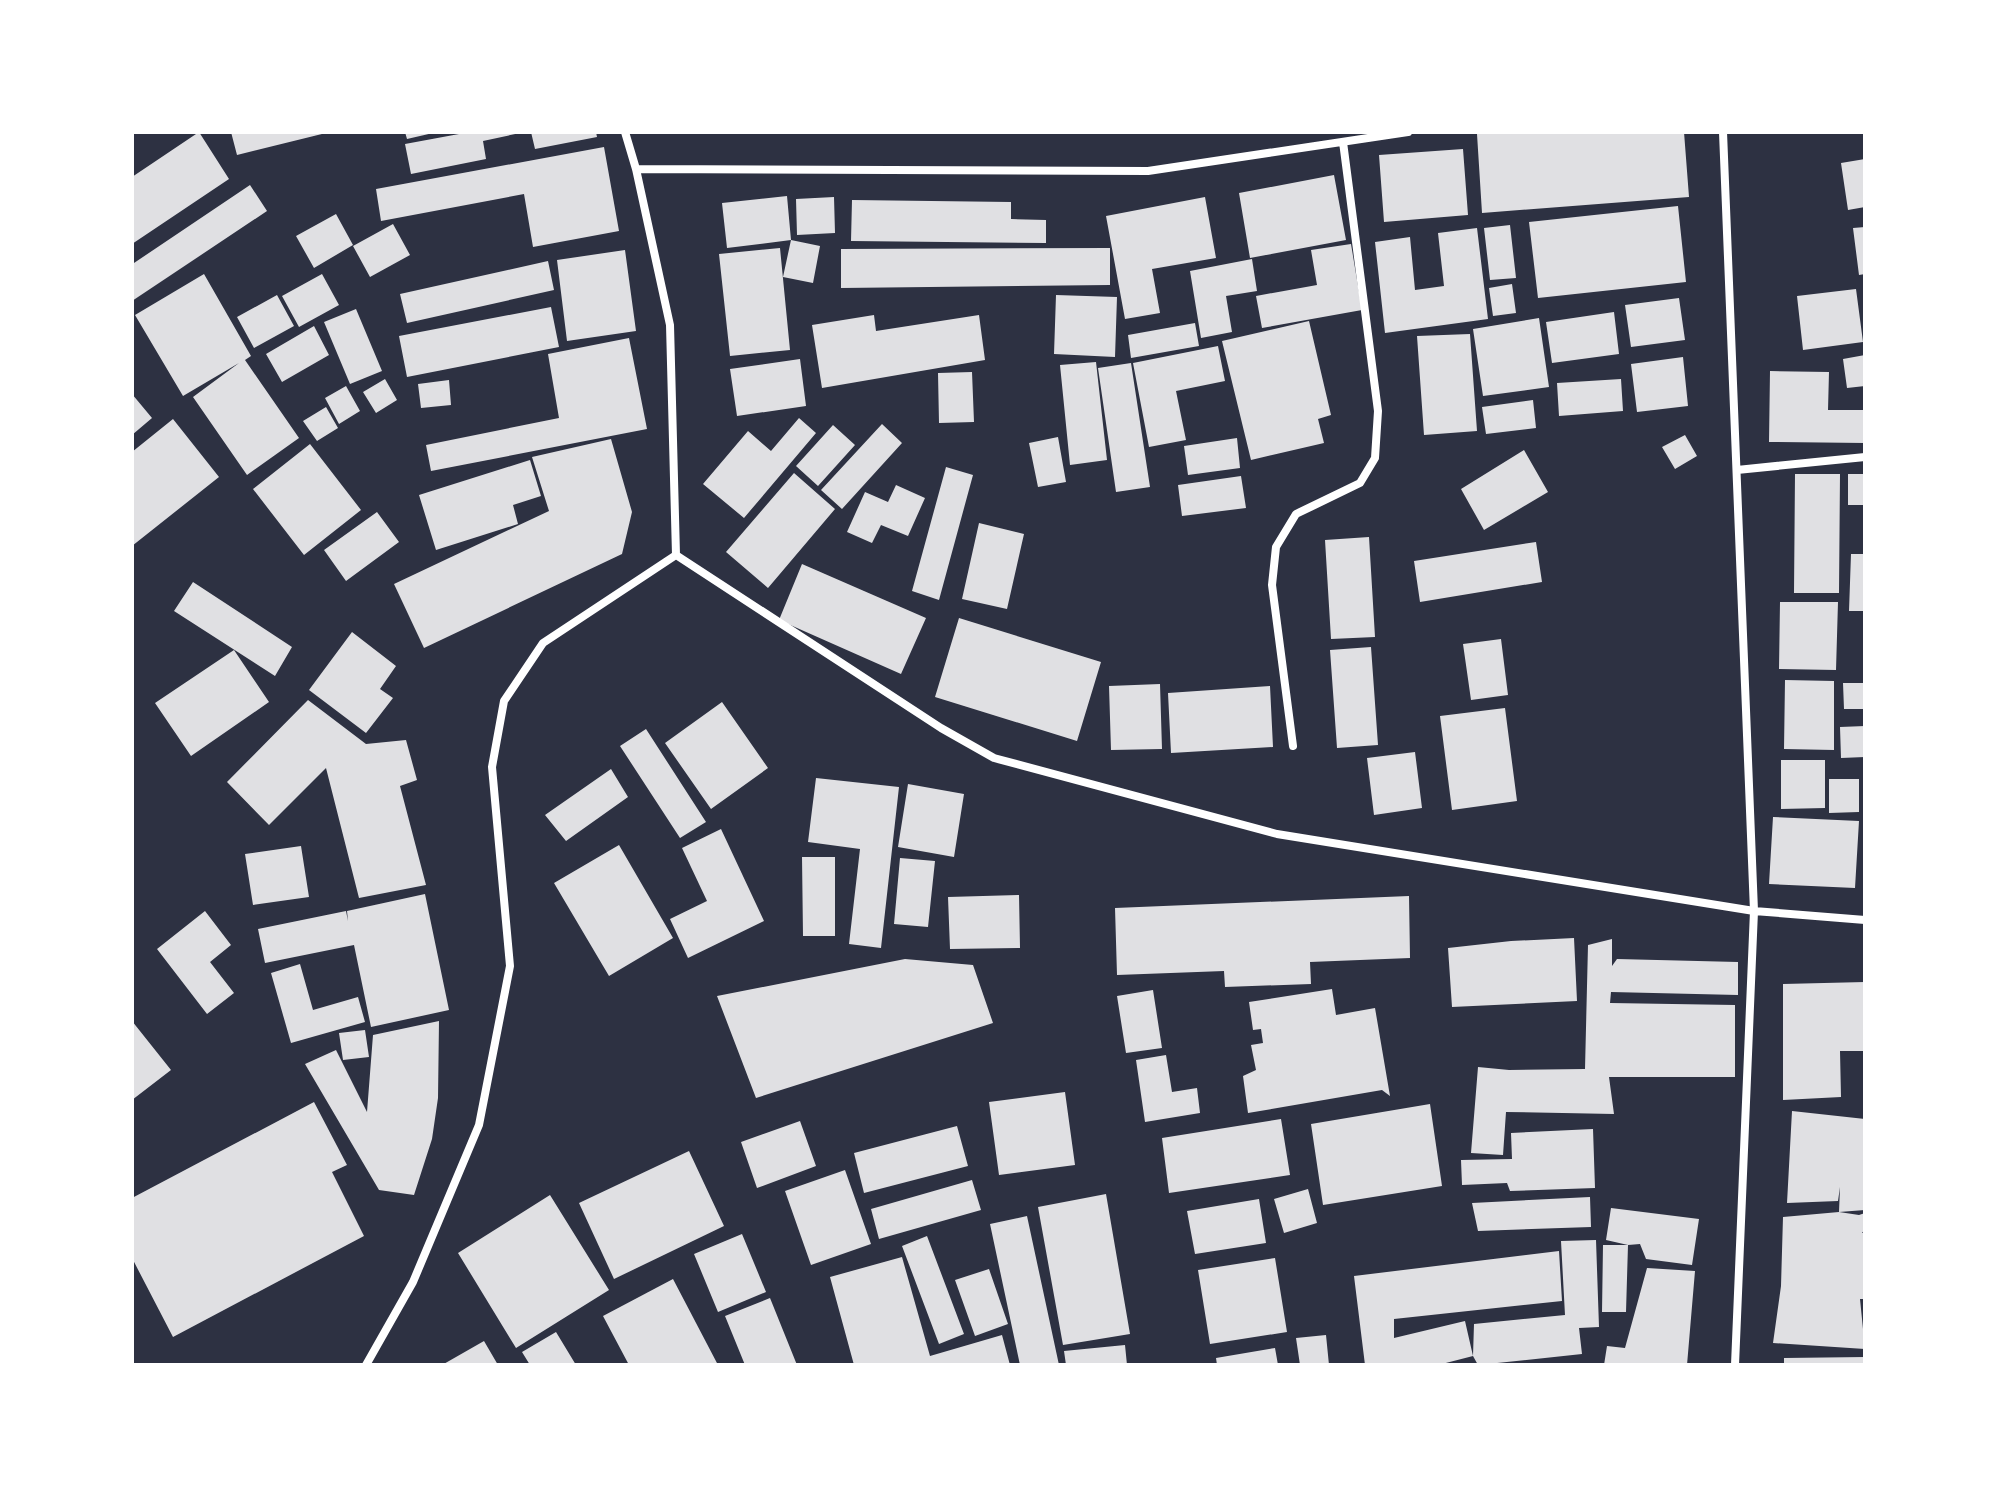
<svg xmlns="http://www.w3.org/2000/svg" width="1997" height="1497" viewBox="0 0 1997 1497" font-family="'Sofia Sans Condensed',sans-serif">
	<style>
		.building { fill: #e0e0e3 }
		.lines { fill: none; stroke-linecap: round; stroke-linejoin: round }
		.minor { stroke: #fff; stroke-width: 8 }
	</style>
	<rect width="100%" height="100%" fill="#2d3142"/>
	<path class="building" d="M199,132l30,47 -97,65v-67z
		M231,132h95v1l-89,22z
		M405,132h28v1l-26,6z
		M459,132h61v1l-37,8 3,18 -75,15 -6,-30 54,-10z
		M531,132h65l1,5 -62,12z
		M1505,132h179l5,65 -207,16 -5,-79z
		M604,147l15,84 -86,16 -9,-53 -143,27 -5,-32z
		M1463,149l5,66 -84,7 -5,-67z
		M1865,159v48l-17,3 -7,-47z
		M1334,175l12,65 -96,18 -11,-65z
		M250,185l17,26 -135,90v-42l2,4z
		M787,196l4,44 -64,8 -5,-45z
		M834,197l1,36 -38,2 -1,-36z
		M1205,197l11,61 -64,11 8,44 -35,6 -19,-103z
		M852,200l159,2v17l35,1v23l-195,-2z
		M1678,206l8,76 -148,16 -9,-76z
		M336,214l17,31 -39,23 -18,-32z
		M393,224l17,31 -40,22 -17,-31z
		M1510,225l6,53 -26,2 -6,-52z
		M1865,227v47l-6,1 -6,-47z
		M1477,228l11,91 -103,14 -10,-91 35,-5 5,53 29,-4 -6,-53z
		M791,240l29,6 -7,37 -30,-6z
		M1351,244l11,66 -100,18 -6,-32 61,-11 -6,-35z
		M780,248l10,102 -60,6 -11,-102z
		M1110,248v37l-269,3v-39z
		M625,250l11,81 -69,10 -10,-81z
		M1252,259l5,32 -31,5 6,36 -31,6 -11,-67z
		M548,261l6,29 -147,33 -7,-29z
		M204,274l47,82 -6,4 54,78 -52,37 -54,-78 46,-34 -56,33 -48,-81z
		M322,274l17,31 -40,22 -17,-31z
		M1512,284l4,29 -23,3 -4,-28z
		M1856,289l7,53 -60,8 -6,-54z
		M277,295l17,31 -40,22 -17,-31z
		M1056,295l61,2 -2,60 -61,-3z
		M1679,298l6,42 -54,7 -6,-42z
		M551,307l8,40 -152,30 -8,-41z
		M356,309l26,62 -32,13 -26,-62z
		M1614,312l5,42 -67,9 -6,-41z
		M874,315l2,16 103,-16 6,45 -163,28 -10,-63z
		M1539,318l10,69 -66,9 -10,-67z
		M1309,321l22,94 -13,4 6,24 -73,17 -29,-119z
		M1195,323l4,23 -68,12 -3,-23z
		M314,326l15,29 -47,27 -16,-28z
		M1470,334l7,97 -53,4 -7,-99z
		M629,338l18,91 -216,42 -5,-26 133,-27 -11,-64z
		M1218,346l7,35 -49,10 10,49 -37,7 -16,-84z
		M1865,355v31l-18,2 -4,-29z
		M1683,357l5,49 -51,6 -6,-48z
		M800,359l6,47 -69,10 -7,-47z
		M1096,362l11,98 -37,5 -10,-100z
		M1131,363l19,124 -34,5 -18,-124z
		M1770,371l59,1 -1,38h37v33l-96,-1z
		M972,372l2,50 -35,1 -1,-50z
		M385,379l12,21 -21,13 -13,-21z
		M1621,379l2,32 -64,5 -2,-33z
		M449,380l2,25 -30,3 -3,-24z
		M346,386l14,25 -21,13 -14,-26z
		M132,394l20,24 -20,17z
		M1533,400l3,28 -50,6 -4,-27z
		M326,407l12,21 -21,13 -14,-20z
		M799,418l17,15 -72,85 -41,-34 45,-53 23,20z
		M173,419l46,58 -87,69v-94z
		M882,424l20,19 -60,66 -21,-19z
		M833,425l22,20 -37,41 -22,-20z
		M1685,435l12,21 -22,13 -13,-22z
		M1058,437l8,45 -28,5 -9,-44z
		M1237,438l3,30 -52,7 -4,-29z
		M611,439l21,73 -10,42 -198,94 -30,-64 155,-73 -17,-54z
		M310,444l51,66 -57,45 -51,-66z
		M1524,450l24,42 -64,38 -23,-41z
		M530,460l11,36 -28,9 5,19 -82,26 -17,-55z
		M946,467l27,8 -34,125 -27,-9z
		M794,473l41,36 -67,79 -42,-36z
		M1795,474h45l-1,119h-45z
		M1848,474h17v31h-17z
		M1241,476l5,32 -64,8 -4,-31z
		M896,485l29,13 -17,38 -27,-11 -9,18 -25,-11 18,-40 23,10z
		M377,512l22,30 -53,39 -22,-31z
		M979,523l45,11 -17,75 -45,-10z
		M1369,537l6,100 -44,2 -6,-99z
		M1536,542l6,40 -122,20 -6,-41z
		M1851,554h14v57h-16z
		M802,564l124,54 -25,56 -122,-54z
		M193,582l99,65 -17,29 -101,-65z
		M1780,602h58l-2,68 -57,-1z
		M959,618l142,44 -24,79 -142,-44z
		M352,632l44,34 -16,23 13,9 -27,35 -57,-43z
		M1501,639l7,56 -37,5 -8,-56z
		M1371,647l7,98 -41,3 -7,-98z
		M234,650l35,52 -78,54 -36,-53z
		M1785,680l49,1v69l-50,-1z
		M1843,683h22v26h-21z
		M1160,684l2,65 -51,1 -2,-64z
		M1270,686l3,61 -102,6 -3,-60z
		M308,700l58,44 40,-4 11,40 -17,6 26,99 -67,13 -33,-130 -57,57 -42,-43z
		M722,702l46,66 -57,41 -46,-66z
		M1505,708l12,93 -65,9 -12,-94z
		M1865,726v31l-24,1 -1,-31z
		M646,729l60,93 -26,16 -60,-92z
		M1415,752l7,56 -48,7 -7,-57z
		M1781,760h44v48l-44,1z
		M611,769l17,28 -62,44 -21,-26z
		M816,778l83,9 -18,161 -32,-4 11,-95 -52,-7z
		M1829,779h30v33l-30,1z
		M908,784l56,10 -10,63 -56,-10z
		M1773,817l86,4 -4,67 -86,-4z
		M721,829l43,92 -76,37 -18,-39 37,-18 -25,-53z
		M619,845l54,93 -64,38 -55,-93z
		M301,846l8,51 -56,8 -8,-51z
		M802,857h33v79h-32z
		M900,858l35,3 -7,66 -34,-3z
		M425,894l24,116 -78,17 -17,-82 -89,18 -7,-34 88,-18 2,10 -1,-10z
		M1019,895l1,53 -70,1 -2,-52z
		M1409,896l1,62 -100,4 1,22 -86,3 -1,-16 -107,4 -2,-67z
		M205,911l26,34 -21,17 24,31 -27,21 -50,-65z
		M1574,938l3,63 -125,6 -4,-59 63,-7z
		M1612,939v27l5,-7 121,3v33l-127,-3 -1,11 125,2v72h-126l5,37 -108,-2 -3,43 -32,-2 7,-86 31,3 76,-1 3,-124z
		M905,959l68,6 20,58 -237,75 -39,-102z
		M300,964l13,46 45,-13 7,25 -74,21 -20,-70z
		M1865,982v69h-25l1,46 -58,3v-116z
		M1332,989l4,26 39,-7 15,88 -8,-6 -134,23 -5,-37 13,-6 -5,-25 12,-2 -2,-14 -8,1 -4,-28z
		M1153,990l9,58 -36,5 -9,-57z
		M132,1021l39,49 -39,30z
		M439,1021l-1,77 -6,41 -18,56 -35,-5 -74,-126 31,-14 31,62 6,-77z
		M365,1030l4,27 -26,3 -4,-27z
		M1166,1055l6,37 25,-4 3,25 -55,9 -9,-62z
		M1065,1092l10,73 -76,10 -10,-73z
		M314,1102l33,63 -15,7 32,64 -191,101 -41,-79v-60z
		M1430,1104l12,82 -119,19 -12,-81z
		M1792,1111l73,8v91l-26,2 20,3 6,-2v16l-3,4h3v66h-5l5,50 -92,-6 8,-57 2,-69 56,-5 1,-25 -2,14 -51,2z
		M1281,1119l9,56 -121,18 -7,-55z
		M800,1121l16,45 -59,22 -16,-46z
		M957,1126l11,40 -104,27 -10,-40z
		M1593,1129l2,59 -85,3 -3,-8 -45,2 -1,-25 51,-1 -1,-26z
		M689,1151l35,75 -110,53 -35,-76z
		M845,1170l26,74 -60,21 -26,-74z
		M972,1180l9,30 -102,29 -8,-30z
		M1308,1189l9,34 -33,10 -10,-34z
		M1106,1194l24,140 -67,11 -25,-138z
		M550,1195l59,95 -93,58 -58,-95z
		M1590,1197l1,30 -113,4 -6,-28z
		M1259,1199l7,44 -71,11 -8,-43z
		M1611,1208l88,11 -7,46 -46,-6 -6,-15 -12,1 -22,-5z
		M1027,1216l32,149h-39l-30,-141z
		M742,1234l24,58 -48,20 -24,-58z
		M927,1236l37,98 -25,10 -37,-98z
		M1596,1240l3,87 -20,1 3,26 -104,11 -5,-9 -35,9h-73l-11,-89 205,-25 3,50 -168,18v19l71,-17 8,35 1,-32 91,-9 -4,-74z
		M1603,1245h25l-2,67h-24z
		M902,1257l28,99 72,-21 8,30h-156l-24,-88z
		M1275,1258l12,74 -77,12 -12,-74z
		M1647,1268l48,3 -8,94h-83l3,-19 18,2z
		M989,1269l19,55 -33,12 -20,-56z
		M673,1279l45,86h-89l-26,-49z
		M770,1298l27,67h-52l-20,-49z
		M556,1332l20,33h-46l-8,-13z
		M1326,1335l3,30h-29l-4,-27z
		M484,1341l14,24h-56z
		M1125,1345l2,20h-61l-2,-14z
		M1275,1348l3,17h-61l-1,-7z
		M1865,1357v8h-81v-7z"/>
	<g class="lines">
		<path class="minor" d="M1723,132l31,779 -19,454
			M636,169l512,2 260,-39
			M1737,470l128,-13
			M676,555l265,173 53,30 283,76 477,77 111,9
			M1293,746l-21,-161 4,-38 20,-33 64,-31 15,-25 3,-47 -35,-269
			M366,1365l47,-83 66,-157 31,-159 -18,-199 12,-66 39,-58 133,-88 -6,-230 -34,-156 -11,-37"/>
	</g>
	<rect width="1997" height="1497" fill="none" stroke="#ffffff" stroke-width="268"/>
</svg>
